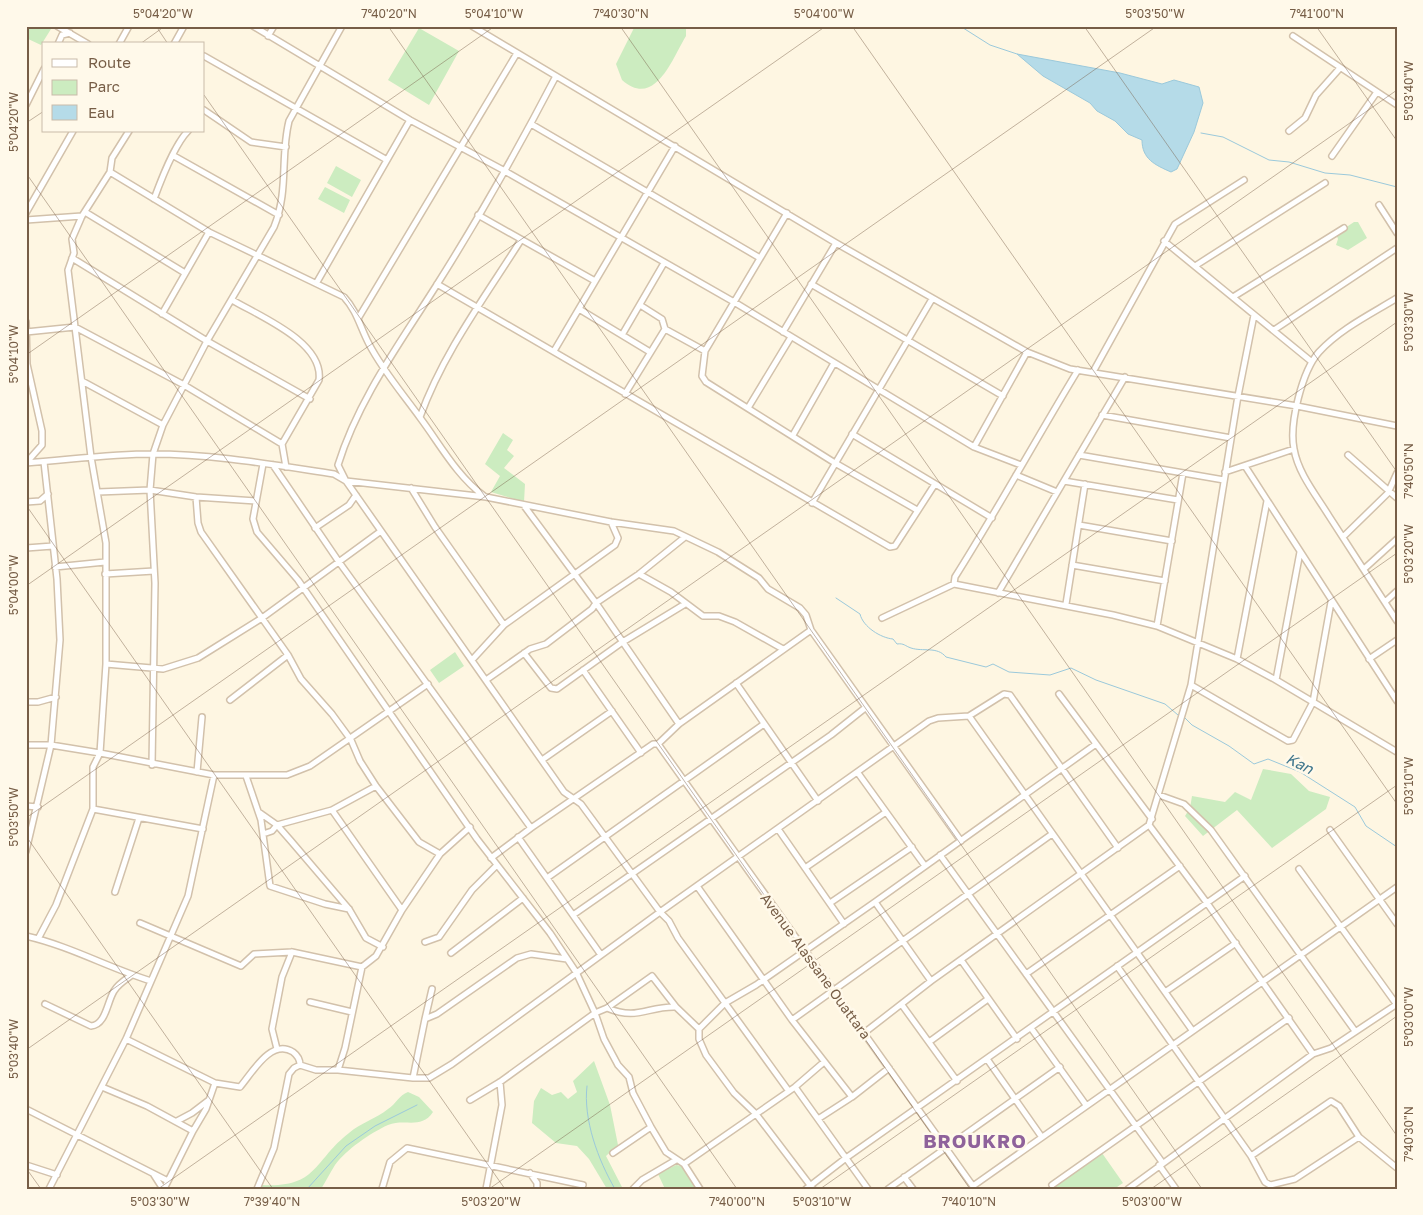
<svg xmlns="http://www.w3.org/2000/svg" width="1423" height="1215" viewBox="0 0 1423 1215" font-family="'Golos Text',sans-serif">
	<style>
		.green { fill: #ccecc0 }
		.water { fill: #b5dbe8; stroke: #9bc9db }
		.lines { fill: none; stroke-linecap: round; stroke-linejoin: round }
		.stream { stroke: #9bc9db; stroke-width: 1 }
		.minor-casing { stroke: #d2c1ab; stroke-width: 8 }
		.minor { stroke: #fff; stroke-width: 5 }
		.ticks { fill: none; stroke: #775e47; stroke-width: 1; stroke-opacity: 0.45 }
		.labels { text-anchor: middle; dominant-baseline: central; stroke-width: 5; stroke-linejoin: round; paint-order: stroke }
		.street-label { font-size: 14px; fill: #775e47; stroke: #fff9ea }
		.water-label { font-size: 15px; font-style: italic; fill: #3f768c; stroke: #fff9ea }
		.district-label { font-size: 19px; font-weight: bold; letter-spacing: 1px; fill: #8f629b; stroke: #fff9ea }
		.neatline { fill: none; stroke: #775e47; stroke-width: 2 }
		.ticks-label { font-size: 12px; text-anchor: middle; fill: #775e47 }
	</style>
	<rect width="100%" height="100%" fill="#fef6e2"/>
	<path class="green" d="M26,26h18l7,3 -10,16 -15,-7z
		M635,26l51,2v8c-14,23 -31,73 -64,44l-6,-16z
		M419,28l40,23 -30,54 -41,-25z
		M336,166l25,14 -9,17 -25,-14z
		M325,187l25,13 -6,13 -26,-14z
		M1354,222h4l9,16 -19,12 -12,-5 2,-6 -2,-5z
		M503,433l10,7 -6,10 7,6 -10,12 21,16 -1,18 -33,-10 9,-16 -15,-12z
		M455,652l9,14 -25,17 -9,-13z
		M1263,769l28,5 18,17 21,6 -4,12 -54,39 -35,-38 -34,26 -18,-20 5,-8 2,-12 33,6 10,-10 16,8z
		M594,1061l16,44 8,40 -12,11 17,33h-16l-18,-30 -12,-13 -21,-3 -24,-20 2,-22 7,-13 11,7 9,-3 7,7 9,-7 -4,-11z
		M408,1092l11,5 14,15c-12,18 -28,6 -45,13 -18,8 -42,25 -53,40 -5,8 -9,16 -14,24h-61l2,-4c56,3 51,-24 87,-52 11,-10 27,-14 39,-24 8,-5 11,-14 20,-17z
		M1102,1153l21,30 -9,6h-59l-1,-2z
		M676,1165l7,1 16,23h-34l-7,-15z"/>
	<path class="water" d="M1017,54l103,19 42,11 12,-4 25,7 4,16 -9,29 -17,37 -6,3c-16,-7 -29,-13 -29,-32l-14,-6 -13,-13 -18,-10 -7,-8 -47,-27z"/>
	<g class="lines">
		<path class="stream" d="M960,26l30,19 27,9
			M1201,133l22,4 46,23 20,2 36,11 25,2 47,12
			M836,598l24,16c3,13 21,24 33,25l4,5c7,-1 8,2 14,4 12,4 26,-2 35,9l40,10 7,-3 16,8 41,3 21,-7 25,12 69,24 13,11
			M1185,718l7,7 37,21 25,18 14,-5 32,13 55,35 11,19 31,21
			M587,1086c-4,33 11,74 28,103
			M243,1189l11,-1
			M307,1189l39,-43 29,-20 42,-21"/>
		<g class="minor-casing">
			<path id="minor" d="M57,26l31,18
				M253,26l157,94 93,50 231,132 240,145 47,18
				M472,26l364,217 191,109 43,17 227,37 100,20
				M268,36l6,-10
				M1293,36l104,69
				M58,44l4,-9 8,-2
				M119,44l10,-18
				M174,44l10,-18
				M204,56l183,104
				M556,76c-37,71 -77,142 -120,210 -36,57 -78,114 -98,179l8,16 218,311 17,12 79,108 9,9 9,17 110,152
				M26,105l18,-36
				M204,110l47,32 35,5
				M531,124l229,134
				M1289,131l16,-13 11,-23 24,-27
				M174,156l105,59
				M1332,156l45,-64
				M110,172l99,60 135,65c13,14 16,30 25,47 14,27 34,50 52,75 20,27 36,57 63,77
				M154,199c7,-19 20,-54 34,-68
				M1379,205l18,28
				M85,212l100,61
				M26,213l47,-82
				M787,213l-82,138 -3,25 4,6 129,81 82,47
				M478,215l117,66
				M26,220l56,-4
				M1164,241l148,121
				M72,258l135,83 103,58
				M1195,266l130,-83
				M317,282l93,-162
				M437,284l453,263 5,-1 40,-62
				M811,284l192,112
				M1233,297l111,-69
				M1397,298c-26,16 -57,31 -78,54 -17,19 -30,72 -25,97 4,24 22,46 35,67 23,35 45,70 68,105
				M232,300c27,16 92,42 87,80l-37,64 4,23
				M640,305l22,14 3,10 40,22
				M579,309l71,43
				M162,314l47,-82
				M359,317l158,-264
				M26,322l1,42 15,67v14l-16,18
				M1274,330l123,-82
				M26,332l49,-5 109,58 98,59
				M783,332l53,-89
				M622,335l42,-72
				M554,351l121,-205
				M1093,372l82,-148 69,-44
				M82,381l81,44
				M625,394l40,-65
				M748,408l43,-71
				M1102,415l129,23
				M420,417c23,-64 65,-120 101,-177
				M852,434l140,84
				M793,435l41,-72
				M974,447l53,-95
				M1079,455l145,25
				M1348,455l49,43
				M26,463c42,-3 84,-9 126,-9 61,0 122,11 182,20l12,7 140,16 125,25 63,9 44,21 41,26 9,11 32,19 6,7 5,15 150,211
				M263,464l-10,55 4,13 41,48 179,259 73,94 26,39 19,41 9,26 14,26 11,12 4,16 18,34 15,25 18,12 111,-77 29,-25
				M273,465l66,97 192,266
				M1245,466l152,235
				M1225,472l69,-23
				M1016,475l41,17
				M1064,481l114,19
				M411,488l24,39 69,98
				M98,492l52,-2 5,93 -3,182
				M196,497l2,26 3,9 87,123 13,24 31,35 19,26 9,21 16,25 43,56 21,12
				M256,501l-60,-4 -46,-7 3,-36 10,-29 44,-84 67,-114c15,-37 6,-70 15,-106l53,-95
				M26,502l14,-1 8,-7
				M812,503l120,-204
				M525,507l71,96 83,121
				M1079,525l93,16
				M315,528l34,-23 7,-10
				M1343,537l45,-44 9,-20
				M26,548l27,-2
				M1072,565l93,16
				M55,567l50,-5
				M1364,569l33,-30
				M105,574l49,-3
				M639,574l32,18 32,24h16l16,6 48,27
				M954,584l1,-7c43,-68 81,-138 123,-207
				M998,593l127,-216
				M1385,602l12,-11
				M1066,604l19,-120
				M882,618l72,-34 159,31 44,11 80,33 39,21 121,72
				M1157,626l26,-153
				M524,653l27,35 6,1 64,-46 64,-39
				M1237,659l30,-158
				M1369,659l28,-19
				M472,660l32,-35 111,-80 3,-7 -7,-16
				M106,664l57,5 35,-11 64,-40 119,-87
				M583,670l58,83
				M486,680l44,-31 16,-5 46,-35 4,-6 43,-29 46,-37
				M1276,680l24,-128
				M736,683l82,118
				M1191,685l97,56 5,-1 20,-38 18,-100
				M1059,694l93,125
				M230,700l58,-45
				M26,702h12l18,-5
				M969,716l223,314
				M658,744l317,445
				M26,745h25l49,8 114,22h73l23,-9 118,-82
				M542,760l70,-49
				M197,772l5,-55
				M858,773l67,93
				M246,776l15,44 9,66 55,18 24,5
				M1159,795l25,9 27,26 144,201
				M26,806l12,1
				M93,809l110,20
				M332,810l70,100
				M260,813l17,12 14,16 58,68 17,29 17,9
				M1149,825l58,78 106,151 18,-6 66,-44
				M778,829l66,95
				M1330,830l67,94
				M263,834l9,-3 5,-6 55,-15 44,-24
				M518,837l83,118
				M26,851l25,-106 9,-105 -3,-61 -13,-117
				M940,855l222,307
				M491,858l40,-30 122,-84h5l21,-20 132,-94
				M805,868l81,-56
				M1299,869l98,136
				M547,878l217,-154
				M697,886l95,134 60,77
				M115,892l24,-74
				M875,902l56,79
				M830,903l82,-56
				M573,915l258,-180 34,-27
				M140,923l101,43 13,-12 38,-2 70,15 14,-11 26,-46 38,-56 30,-27
				M26,936c44,10 83,32 125,45
				M38,939l18,-34 37,-96v-42l7,-14 6,-89v-121l-15,-86 -23,-187 6,-17 -2,-14 10,-23 28,-44 2,-14 17,-27
				M425,942l14,-5 33,-47 25,-25
				M451,953l72,-55
				M961,960l56,79
				M1117,966l134,190 14,26 5,3 25,-6 64,-42
				M1026,974l154,-108
				M1165,992l71,-49
				M310,1002l42,10
				M45,1004l46,22c15,-1 16,-24 23,-35 4,-7 11,-11 18,-16
				M902,1005l55,76
				M607,1008l45,-32 24,31
				M425,1019l7,-30
				M792,1020l260,-186
				M1031,1028l55,77
				M864,1033l67,-52 218,-156 42,-140 47,-289 16,-81
				M126,1039l89,44
				M929,1042l59,-43
				M277,1049l-5,-20 10,-52 10,-25
				M987,1059l54,77
				M338,1070l75,8 12,-59 12,-5 80,-56 14,-4 36,5
				M413,1078h16l23,-14 208,-152 269,-191 9,-3 31,-2 35,-22 6,1 108,153
				M102,1087l45,19 46,25 -29,58
				M795,1087l73,102
				M470,1100l30,-18 95,-69 12,-5c31,13 40,-2 69,-1l23,22
				M26,1109l142,72
				M818,1119l34,-22 37,-29
				M177,1121l15,-8 17,-13
				M193,1131l13,-22 9,-26 25,4c12,-14 31,-49 53,-35 4,3 7,8 7,13
				M613,1153l38,-26
				M1251,1156l80,-55 8,5 20,31 38,31
				M684,1164l16,25
				M26,1165l31,10
				M1159,1165l17,24
				M530,1173l7,10v6
				M154,1175l9,14
				M904,1177l9,12
				M1052,1185l237,-167
				M973,1186l424,-299
				M49,1189l77,-150 62,-143 26,-121
				M257,1189l17,-41 15,-74 5,-6 6,-3 16,5h22l7,-22 17,-81
				M382,1189l8,-27 17,-14 176,37
				M486,1189l16,-84 -2,-23
				M633,1189l9,-9 34,-20
				M806,1189l40,-31 399,-282
				M813,1189l-57,-75 -22,-21 -28,-38 -7,-16v-10l26,-26 31,-18 119,-83 221,-158
				M888,1189l172,-122
				M1128,1189l185,-135"/>
		</g>
		<use href="#minor" class="minor"/>
	</g>
	<path class="ticks" d="M156,26l12,18M388,26l814,1163M620,26l777,1110M852,26l545,778M1084,26l313,446M1316,26l81,115M140,44l25,-18M204,95l766,1094M26,123l18,-12M26,173l711,1016M26,355l469,-329M26,505l479,684M26,586l800,-560M26,818l1131,-792M26,836l247,353M26,1050l1371,-960M26,1168l15,21M158,1189l1239,-867M489,1189l908,-636M820,1189l577,-404M1151,1189l246,-173"/>
	<g class="labels">
		<g class="street-label">
			<text transform="translate(816 966) rotate(54)">Avenue Alassane Ouattara</text>
		</g>
		<g class="water-label">
			<text transform="translate(1300 763) rotate(26)">Kan</text>
		</g>
		<g class="district-label">
			<text x="975" y="1140">BROUKRO</text>
		</g>
	</g>
	<rect width="1423" height="1215" fill="none" stroke="#fff9ea" stroke-width="55"/>
	<rect x="42" y="42" width="162" height="90" fill="#fff9ea" stroke="#c9bba9"/>
	<rect x="52" y="59" width="25" height="8" fill="#ffffff" stroke="#c9bba9"/>
	<text x="88" y="68" font-size="15" fill="#775e47">Route</text>
	<rect x="52" y="80" width="25" height="15" fill="#ccecc0" stroke="#c9bba9"/>
	<text x="88" y="92" font-size="15" fill="#775e47">Parc</text>
	<rect x="52" y="105" width="25" height="15" fill="#b5dbe8" stroke="#c9bba9"/>
	<text x="88" y="118" font-size="15" fill="#775e47">Eau</text>
	<rect x="28" y="28" width="1368" height="1160" class="neatline"/>
	<g class="ticks-label">
		<text x="163" y="18">5°04'20"W</text>
		<text x="389" y="18">7°40'20"N</text>
		<text x="494" y="18">5°04'10"W</text>
		<text x="621" y="18">7°40'30"N</text>
		<text x="824" y="18">5°04'00"W</text>
		<text x="1155" y="18">5°03'50"W</text>
		<text x="1317" y="18">7°41'00"N</text>
		<text transform="translate(1409 91) rotate(-90)" y="4">5°03'40"W</text>
		<text transform="translate(14 122) rotate(-90)" y="4">5°04'20"W</text>
		<text transform="translate(1409 322) rotate(-90)" y="4">5°03'30"W</text>
		<text transform="translate(14 354) rotate(-90)" y="4">5°04'10"W</text>
		<text transform="translate(1409 471) rotate(-90)" y="4">7°40'50"N</text>
		<text transform="translate(1409 554) rotate(-90)" y="4">5°03'20"W</text>
		<text transform="translate(14 585) rotate(-90)" y="4">5°04'00"W</text>
		<text transform="translate(1409 786) rotate(-90)" y="4">5°03'10"W</text>
		<text transform="translate(14 817) rotate(-90)" y="4">5°03'50"W</text>
		<text transform="translate(1409 1017) rotate(-90)" y="4">5°03'00"W</text>
		<text transform="translate(14 1049) rotate(-90)" y="4">5°03'40"W</text>
		<text transform="translate(1409 1134) rotate(-90)" y="4">7°40'30"N</text>
		<text x="160" y="1206">5°03'30"W</text>
		<text x="272" y="1206">7°39'40"N</text>
		<text x="491" y="1206">5°03'20"W</text>
		<text x="737" y="1206">7°40'00"N</text>
		<text x="822" y="1206">5°03'10"W</text>
		<text x="969" y="1206">7°40'10"N</text>
		<text x="1152" y="1206">5°03'00"W</text>
	</g>
</svg>
